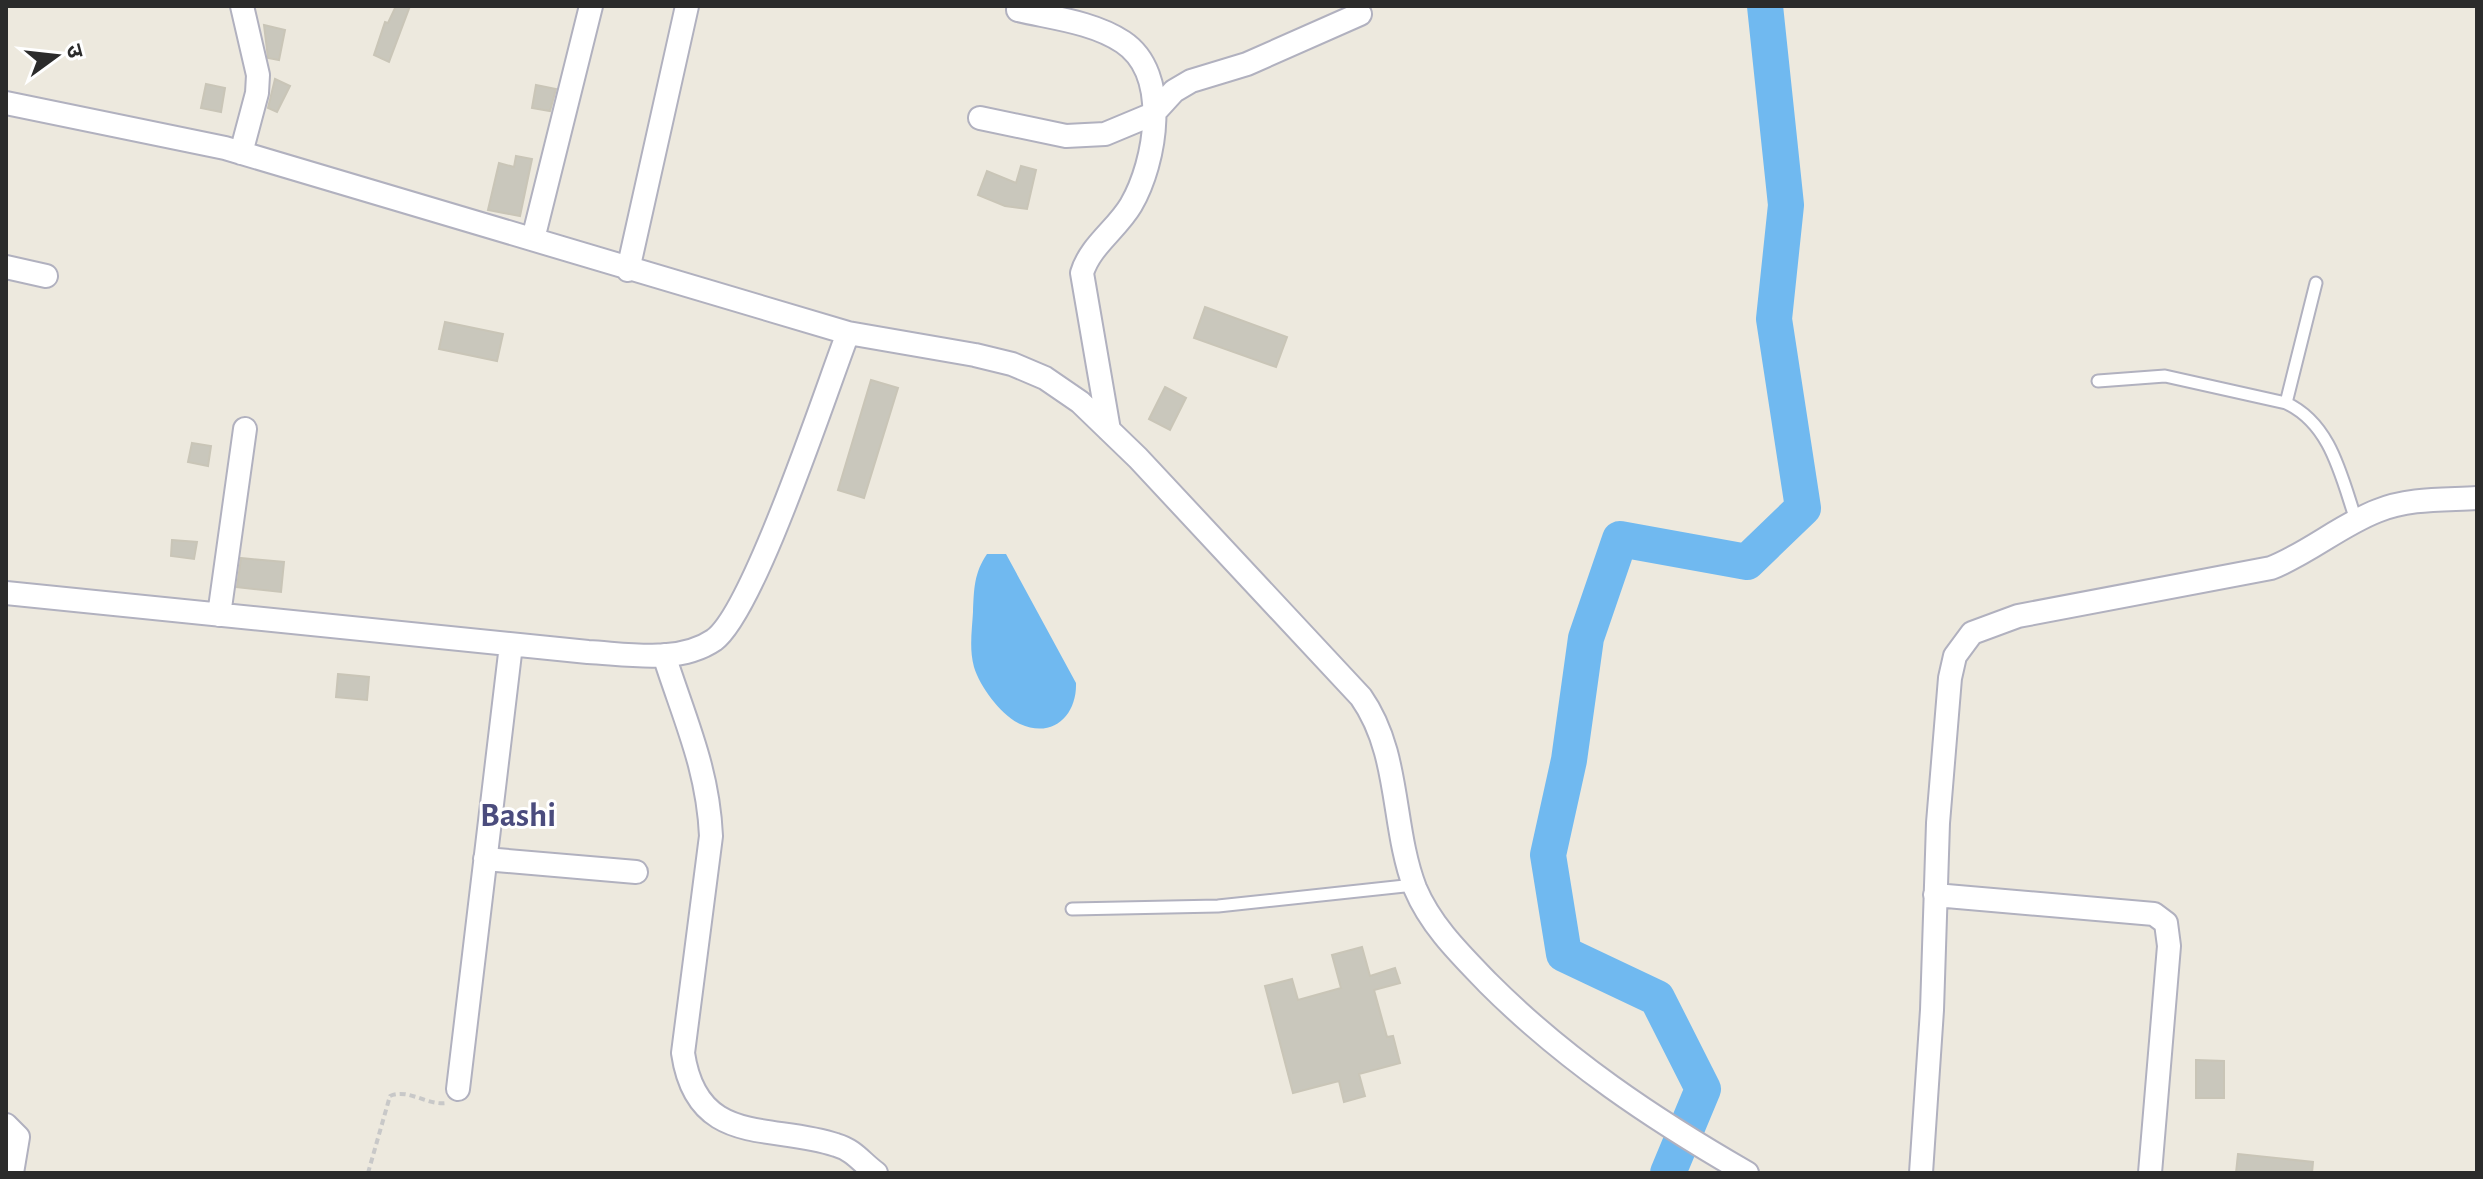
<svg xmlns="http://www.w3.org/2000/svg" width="2483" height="1179" viewBox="0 0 2483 1179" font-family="'Alegreya Sans','Noto Sans Devanagari',sans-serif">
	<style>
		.water { fill: #70b9f0 }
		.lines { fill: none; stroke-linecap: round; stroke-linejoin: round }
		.river { stroke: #70b9f0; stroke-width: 36 }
		.building { fill: #c9c7bc; stroke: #c9c5b7; stroke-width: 2 }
		.lane-casing { stroke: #b1b1bf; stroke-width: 15 }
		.street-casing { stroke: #b1b1bf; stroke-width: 26 }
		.path { stroke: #c8c8c8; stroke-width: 4; stroke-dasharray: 6 4; stroke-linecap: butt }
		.lane { stroke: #fff; stroke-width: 11 }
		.street { stroke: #fff; stroke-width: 22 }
		.labels { text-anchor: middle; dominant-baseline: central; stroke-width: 6; stroke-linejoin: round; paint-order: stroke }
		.quarter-label { font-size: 34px; font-weight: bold; fill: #4b4c7d; stroke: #fff }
	</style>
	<rect width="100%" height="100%" fill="#ede9de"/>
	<path class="water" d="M987,554h19l70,129c1,32 -23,56 -56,41 -19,-9 -40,-37 -46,-57 -5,-18 -2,-37 -1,-55 1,-23 1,-39 14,-58z"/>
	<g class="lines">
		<path class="river" d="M1668,1173l35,-84 -46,-91 -93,-44 -16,-99 21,-95 17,-122 34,-99 127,23 56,-54 -29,-189 12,-114 -21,-199"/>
	</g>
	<path class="building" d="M396,6h14l-21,56 -15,-7 11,-33 3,1z
		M264,25l21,5 -6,30 -11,-2z
		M275,79l15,7 -13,26 -9,-4z
		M206,84l19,4 -4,24 -20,-4z
		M536,85l20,4 -6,22 -18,-3z
		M516,156l16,3 -12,57 -32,-6 11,-47 15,4z
		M1021,166l15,4 -9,39 -22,-3 -27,-11 9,-24 29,12z
		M1205,307l82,30 -11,30 -82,-29z
		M445,322l58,12 -6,27 -58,-12z
		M871,380l27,8 -34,110 -26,-8z
		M1165,387l21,11 -16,32 -21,-11z
		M192,443l19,3 -3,20 -20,-4z
		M172,540l25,2 -3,17 -23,-3z
		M241,558l43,4 -3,30 -44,-5z
		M338,674l31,3 -2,23 -31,-3z
		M1362,947l8,29 25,-8 5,15 -26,7 13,47 6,-1 7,27 -41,11 6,22 -21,6 -5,-21 -46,12 -28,-107 27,-7 6,21 43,-12 -9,-33z
		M2196,1060l28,1v37h-28z
		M2238,1154l75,8 -1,11h-76z"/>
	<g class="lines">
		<g class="lane-casing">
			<path id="lane" d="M2098,381l67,-5 121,27c45,21 55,73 70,117
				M2286,403l30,-120
				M1072,909l146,-3 196,-21"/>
		</g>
		<g class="street-casing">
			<path id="street" d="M1018,10c34,8 75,12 105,32 48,32 33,120 8,163 -14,24 -41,41 -49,68l27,157
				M6,103l219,45 623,185 127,22 37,9 33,14 35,24 58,56 223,239c40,57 30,128 54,191 16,38 45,66 73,95 77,77 165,136 259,190
				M980,118l86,18 39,-2 48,-20 21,-23 17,-10 56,-17 113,-50
				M241,153l16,-60 1,-18 -16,-69
				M533,239l58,-233
				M6,267l40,9
				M628,270l59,-264
				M6,593l582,59c40,2 91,12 126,-12 40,-29 112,-250 134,-307
				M219,615l26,-186
				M664,655c20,63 44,113 47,181l-28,217c14,95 88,70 153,92 18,5 26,18 40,28
				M485,859l151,13
				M1935,895l219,19 12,9 3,23 -19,227
				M458,1089l53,-444
				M6,1125l12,12 -6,36
				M1921,1173l11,-163 6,-187 12,-145 5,-22 17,-23 46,-17 253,-48c38,-15 68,-42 106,-57 32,-13 66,-11 100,-13"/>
		</g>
		<path class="path" d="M368,1173l22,-77c19,-8 37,10 57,7"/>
		<use href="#lane" class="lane"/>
		<use href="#street" class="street"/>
	</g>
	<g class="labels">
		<g class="quarter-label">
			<text x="518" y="816">Bashi</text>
		</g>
	</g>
	<rect width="2483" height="1179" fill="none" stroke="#2b2b2b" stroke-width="16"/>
	<g transform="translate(56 56) rotate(75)" stroke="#ffffff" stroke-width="6" paint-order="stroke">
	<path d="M0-6L14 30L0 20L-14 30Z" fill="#2b2b2b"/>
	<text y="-12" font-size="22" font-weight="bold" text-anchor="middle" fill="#2b2b2b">उ</text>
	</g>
</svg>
